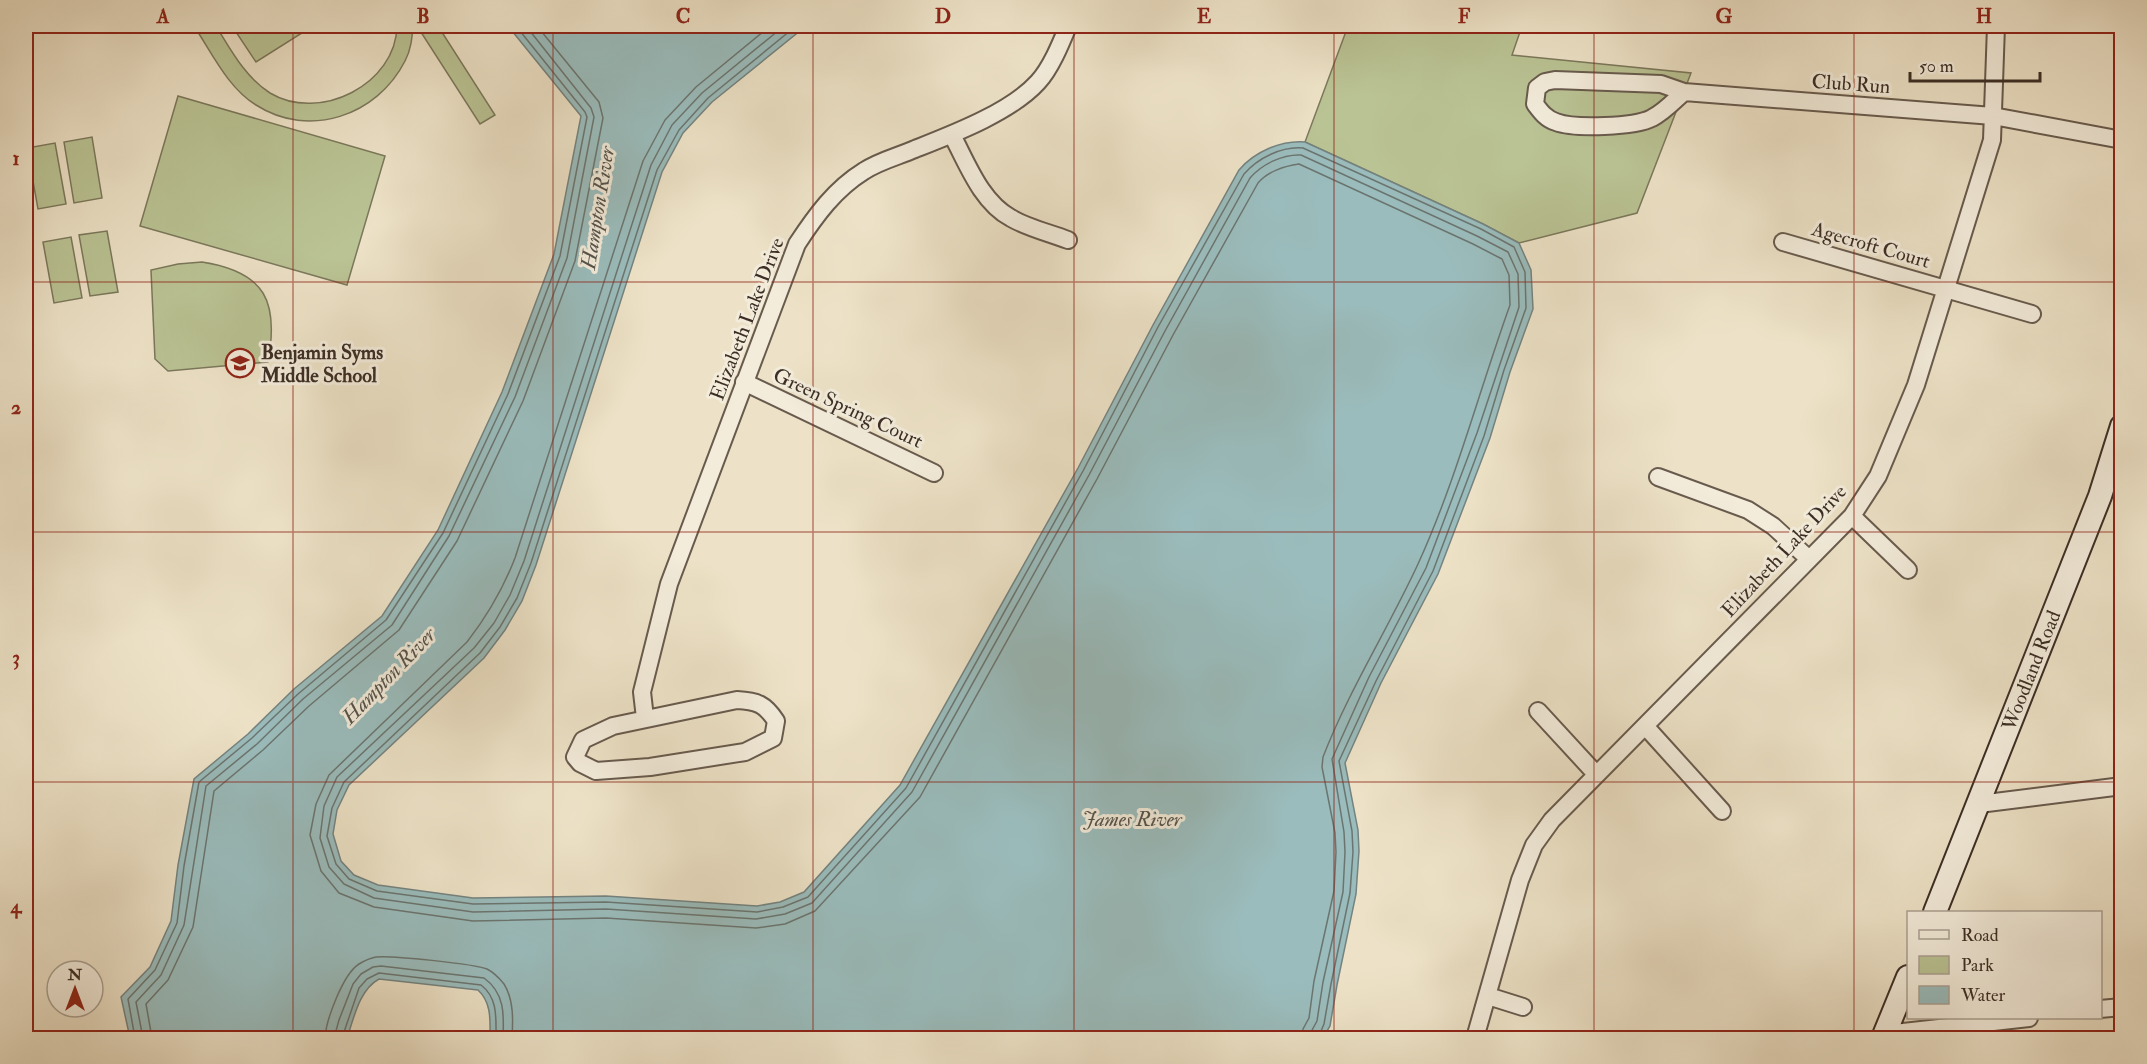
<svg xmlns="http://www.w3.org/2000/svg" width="2147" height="1064" viewBox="0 0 2147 1064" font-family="'IM FELL Double Pica',serif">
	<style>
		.green { fill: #bac394; stroke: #7b785c; stroke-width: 1.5 }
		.water { fill: #9abcbc; stroke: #748380; stroke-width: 1.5 }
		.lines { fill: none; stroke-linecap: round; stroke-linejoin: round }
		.shore { stroke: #6b7570; stroke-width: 1.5 }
		.minor-casing { stroke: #685b4e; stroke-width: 20 }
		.secondary-casing { stroke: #3c2e25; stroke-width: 26 }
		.minor { stroke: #f3ecdb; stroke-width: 16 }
		.secondary { stroke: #f3ecdb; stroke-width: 22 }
		.grid { fill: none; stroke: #8f2418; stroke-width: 1.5; stroke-opacity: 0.55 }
		.labels { text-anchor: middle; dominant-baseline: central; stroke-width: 6; stroke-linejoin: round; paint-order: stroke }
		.street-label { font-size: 20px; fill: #3c2e25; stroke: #f3ecdb }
		.poi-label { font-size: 20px; font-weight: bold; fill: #3c2e25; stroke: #f3ecdb; text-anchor: start }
		.water-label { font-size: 21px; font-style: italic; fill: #54524b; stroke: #f3ecdb }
		.neatline { fill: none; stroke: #8f2418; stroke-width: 2 }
		.grid-label { font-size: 20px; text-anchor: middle; font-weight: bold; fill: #8f2418 }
	</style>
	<rect width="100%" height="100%" fill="#ede2c7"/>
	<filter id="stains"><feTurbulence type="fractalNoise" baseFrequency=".00333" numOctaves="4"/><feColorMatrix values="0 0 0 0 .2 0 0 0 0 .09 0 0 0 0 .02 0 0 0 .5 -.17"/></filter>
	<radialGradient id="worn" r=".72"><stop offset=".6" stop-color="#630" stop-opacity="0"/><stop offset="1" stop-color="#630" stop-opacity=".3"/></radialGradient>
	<path class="green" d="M194,26h22c15,24 29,51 54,67 50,30 126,-9 127,-67h16c-1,12 -2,24 -8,35 -28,55 -96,78 -149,44 -28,-17 -44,-52 -62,-79z
		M232,26h81l-57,36z
		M417,26h21l57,89 -15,9z
		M1348,26h174l-10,29 179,18 -54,140 -118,30 -36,-19 -178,-82z
		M178,96l207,60 -38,129 -207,-59z
		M92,137l10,61 -28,5 -10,-61z
		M55,143l11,61 -28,5 -11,-61z
		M107,231l11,61 -28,4 -11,-61z
		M71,237l11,61 -28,5 -11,-61z
		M202,262c64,10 77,40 66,100l-100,9 -13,-12 -4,-89 27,-6z"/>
	<path class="water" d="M508,26h298l-94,76 -29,31 -21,39 -126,393 -14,36 -17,29 -21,28 -135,127 -12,25 -4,24 8,27 13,14 24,10 95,13 133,-2 151,10 23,-4 24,-10 96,-107 178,-317 75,-143 86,-155c15,-18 42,-30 66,-28l178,82 36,19 12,27 2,39 -23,63 -20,66 -52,136 -57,109 -36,80 13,67 1,21 -3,43 -19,91 -7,41 -7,12h-833c0,-17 2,-35 -12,-48l-99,-11c-20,11 -25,39 -32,59h-217l-9,-41 29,-30 21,-46 7,-56 16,-86 54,-45 46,-45 88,-73 56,-86 64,-138 52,-138 27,-138z"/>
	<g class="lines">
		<path class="shore" d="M770,26l-74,61 -31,33 -22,41 -128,397c-12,31 -27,57 -48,84l-138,133 -13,29 -6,31 11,36 18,22 35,14 99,14 133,-3 150,10 29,-4 30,-13 105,-114 177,-318 76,-144 85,-152c9,-11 26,-17 41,-19l174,80 29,15 7,16 1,30c-31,86 -54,176 -92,259 -30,65 -69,126 -95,193l-1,10 13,66 1,19 -2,39 -20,90 -5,37 -6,11 -1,9
			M784,26l-82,67 -30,32 -21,40 -127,396 -14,34 -16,28 -20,25 -137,129 -13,29 -4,32 9,29 15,17 30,14 99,14 133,-3 150,10 29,-5 27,-11 100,-111 177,-317 76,-144 85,-153c12,-14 33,-24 51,-23l176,81 31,16 10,22 1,33 -42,126 -51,135 -57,109 -37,82 12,73 1,20 -2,40 -20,90 -6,39 -6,11v6
			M796,26l-88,72 -29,32 -22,40 -126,393 -14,35 -17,29 -20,26 -136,129 -12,26 -5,28 9,28 13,15 28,12 96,13 133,-2 151,10 26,-5 25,-10 98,-109 177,-317 75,-144 86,-153c14,-16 38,-28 59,-26l178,81 33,18 11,25 1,36 -22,62 -20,66 -51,135 -57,110 -37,80 13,70 1,21 -3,41 -19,91 -7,40 -6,14
			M135,1038l-7,-39 27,-29 22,-47 7,-57 15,-84 53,-44 46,-44 88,-74 57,-87 65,-139 52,-138 27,-139 -2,-5 -69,-86
			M143,1038l-7,-36 25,-27 23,-50 22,-139 51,-42 46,-45 89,-74 57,-89 66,-139 52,-139 27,-141 -3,-9 -65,-82
			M152,1038l-6,-34 22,-24 25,-53 21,-136 49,-41 46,-44 90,-76 58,-89 66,-140 52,-140 28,-143 -4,-16 -62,-76
			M325,1038c1,-18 18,-64 34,-74 5,-3 11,-6 17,-7 13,-2 99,7 111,12 6,3 13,10 17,15 10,16 9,37 8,54
			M334,1038l5,-18 14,-36 8,-10 12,-7 8,-1 103,12c21,15 20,37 19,60
			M342,1038l17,-50 8,-9 12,-6 102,12c17,13 15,33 15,53"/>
		<g class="minor-casing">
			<path id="minor" d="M1684,92c-10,9 -20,20 -32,26 -17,9 -78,11 -96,4 -10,-3 -15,-10 -21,-18l2,-16 8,-6 10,-2 106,4 23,8 309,24 129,24
				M952,135c15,28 29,67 59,83 17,10 39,15 57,22
				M1783,242l249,72
				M744,382l190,91
				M1658,477l90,33 25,16 36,33
				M1852,516l56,54
				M737,700c20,1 28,4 39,21l-3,17 -28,14 -95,15 -54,4 -16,-8 -5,-6 8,-17 30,-14z
				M1538,711l58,63
				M645,718l-3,-26 27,-108 128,-340c19,-29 38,-55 67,-73 15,-10 35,-15 51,-22 38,-15 96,-37 123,-67 13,-14 23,-39 30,-56
				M1646,727l76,84
				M1979,804l143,-18
				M1488,996l35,11
				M2100,1009l22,-2
				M1885,1034l144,-16
				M1475,1038l45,-158 14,-35 18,-25 300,-304 26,-40 38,-91 76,-245 4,-114"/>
		</g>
		<g class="secondary-casing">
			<g id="secondary">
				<path id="s1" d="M1935,912l165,-416 22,-70"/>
				<path d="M1883,1038l25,-61"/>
			</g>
		</g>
		<use href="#minor" class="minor"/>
		<use href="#secondary" class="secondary"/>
	</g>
	<path class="grid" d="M293,26v1012M553,26v1012M813,26v1012M1074,26v1012M1334,26v1012M1594,26v1012M1854,26v1012M26,282h2096M26,532h2096M26,782h2096"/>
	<defs>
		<g id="school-ring" transform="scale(1.5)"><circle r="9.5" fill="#f3ecdb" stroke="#8f2418" stroke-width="1.5"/><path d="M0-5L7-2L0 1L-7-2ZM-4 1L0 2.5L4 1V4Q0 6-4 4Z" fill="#8f2418"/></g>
	</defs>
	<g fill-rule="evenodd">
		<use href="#school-ring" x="240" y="363"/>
	</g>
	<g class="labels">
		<g class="street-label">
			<text transform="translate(1851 84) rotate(4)">Club Run</text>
			<text transform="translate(1871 245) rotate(16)">Agecroft Court</text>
			<text transform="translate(747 319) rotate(-69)">Elizabeth Lake Drive</text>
			<text transform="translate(848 408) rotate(25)">Green Spring Court</text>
			<text transform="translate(1784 551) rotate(-47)">Elizabeth Lake Drive</text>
			<text stroke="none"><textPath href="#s1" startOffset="260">Woodland Road</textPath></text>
		</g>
		<g class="poi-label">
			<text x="261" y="352">Benjamin Syms<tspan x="261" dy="23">Middle School</tspan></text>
		</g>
		<g class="water-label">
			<text transform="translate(598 208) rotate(-81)">Hampton River</text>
			<text transform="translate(389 676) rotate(-46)">Hampton River</text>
			<text x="1132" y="819">James River</text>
		</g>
	</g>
	<rect width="2147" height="1064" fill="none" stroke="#ede2c7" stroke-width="66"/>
	<rect x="1907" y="911" width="195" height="108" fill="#f3ecdb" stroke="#aaa092" stroke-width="1.5"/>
	<rect x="1919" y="930" width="30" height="9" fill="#f3ecdb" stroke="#aaa092" stroke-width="1.5"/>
	<text x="1961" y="941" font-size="18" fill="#3c2e25">Road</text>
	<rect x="1919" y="956" width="30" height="18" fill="#bac394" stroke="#aaa092" stroke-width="1.5"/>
	<text x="1961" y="971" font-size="18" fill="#3c2e25">Park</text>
	<rect x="1919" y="986" width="30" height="18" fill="#9abcbc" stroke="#aaa092" stroke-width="1.5"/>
	<text x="1961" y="1001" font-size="18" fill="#3c2e25">Water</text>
	<g transform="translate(75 989)"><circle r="28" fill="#f3ecdb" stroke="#aaa092" stroke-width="1.5"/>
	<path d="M0-4.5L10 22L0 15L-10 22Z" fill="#8f2418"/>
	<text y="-9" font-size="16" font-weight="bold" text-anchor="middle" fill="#3c2e25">N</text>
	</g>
	<path d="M1910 72v9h130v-9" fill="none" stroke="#3c2e25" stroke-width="3"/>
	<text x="1919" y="72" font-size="18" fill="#3c2e25" stroke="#f3ecdb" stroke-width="4.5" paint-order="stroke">50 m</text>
	<rect x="33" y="33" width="2081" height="998" class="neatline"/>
	<g class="grid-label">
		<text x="163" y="23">A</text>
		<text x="423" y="23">B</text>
		<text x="683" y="23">C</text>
		<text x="943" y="23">D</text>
		<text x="1204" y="23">E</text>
		<text x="1464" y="23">F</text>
		<text x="1724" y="23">G</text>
		<text x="1984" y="23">H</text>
		<text x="16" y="165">1</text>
		<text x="16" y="414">2</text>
		<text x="16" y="664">3</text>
		<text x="16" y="913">4</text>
	</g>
	<rect width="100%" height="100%" filter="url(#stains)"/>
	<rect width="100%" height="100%" fill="url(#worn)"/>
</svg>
